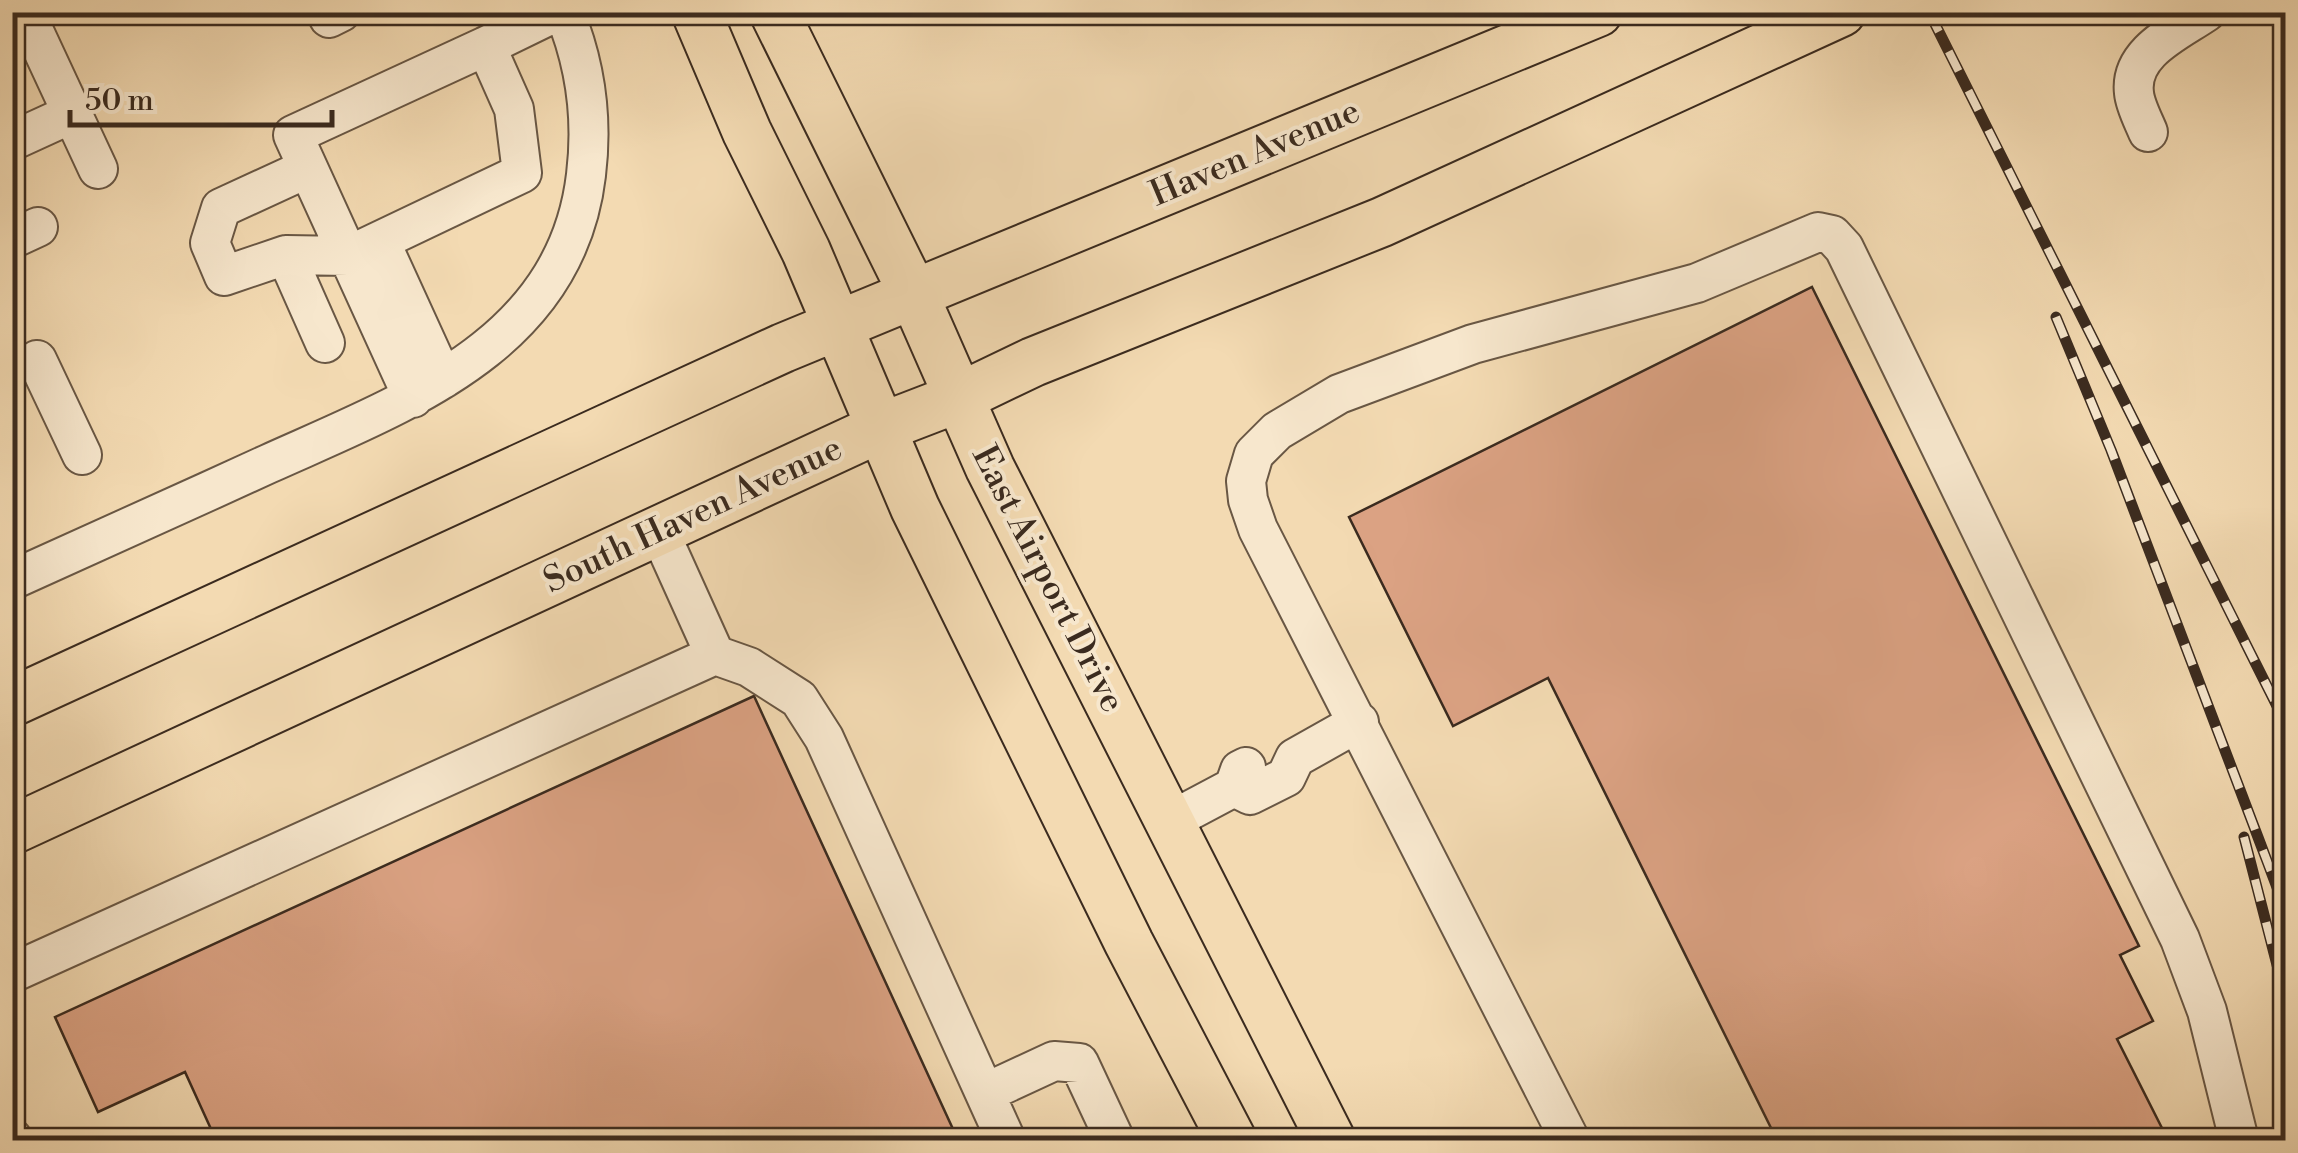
<svg xmlns="http://www.w3.org/2000/svg" width="2298" height="1153" viewBox="0 0 2298 1153" font-family="'Libre Bodoni',serif">
	<style>
		.building { fill: #dba283; stroke: #3b2b1f; stroke-width: 2.5 }
		.lines { fill: none; stroke-linecap: round; stroke-linejoin: round }
		.minor-casing { stroke: #695744; stroke-width: 42 }
		.major-casing { stroke: #3b2b1f; stroke-width: 52 }
		.minor { stroke: #f7e7cd; stroke-width: 38 }
		.major { stroke: #f3dab2; stroke-width: 48 }
		.rail-casing { stroke: #3b2b1f; stroke-width: 11 }
		.rail { stroke: #f7e7cd; stroke-width: 8; stroke-dasharray: 22; stroke-linecap: butt }
		.labels { text-anchor: middle; dominant-baseline: central; stroke-width: 8; stroke-linejoin: round; paint-order: stroke }
		.street-label { font-size: 35px; fill: #3b2b1f; stroke: #f7e7cd }
	</style>
	<rect width="100%" height="100%" fill="#f3dab2"/>
	<filter id="stains"><feTurbulence type="fractalNoise" baseFrequency=".002" numOctaves="4"/><feColorMatrix values="0 0 0 0 .2 0 0 0 0 .09 0 0 0 0 .02 0 0 0 .5 -.17"/></filter>
	<radialGradient id="worn" r=".72"><stop offset=".6" stop-color="#630" stop-opacity="0"/><stop offset="1" stop-color="#630" stop-opacity=".3"/></radialGradient>
	<path class="building" d="M1812,287l327,659 -19,9 33,66 -36,18 51,101h-391l-229,-462 -95,48 -104,-209z
		M754,696l204,444h-742l-31,-68 -87,40 -43,-95z"/>
	<g class="lines">
		<g class="minor-casing">
			<path id="minor" d="M25,12l73,157
				M326,12l3,6 12,-6
				M2148,132c-5,-12 -13,-27 -14,-39 -5,-41 43,-61 72,-81
				M12,141l59,-27
				M308,168l-87,40 -11,35 14,33 62,-21 62,1 174,-83 -8,-64 -28,-63 70,-34
				M12,239l26,-12
				M380,241l63,138
				M286,255l39,88
				M37,360l45,95
				M413,398l-120,-263 193,-89
				M659,531l56,124
				M12,580c86,-39 171,-77 256,-116 135,-61 298,-118 318,-289 7,-57 0,-110 -22,-163
				M1234,787l16,8 36,-18 9,-19 64,-36
				M1170,821l64,-34 6,-17 6,-3
				M12,973l703,-318 34,12 50,32 25,39 182,402
				M985,1093l69,-32 25,2 36,77
				M12,1138l1,2
				M1570,1140l-312,-611 -10,-29 -2,-19 8,-27 23,-23 62,-37 134,-50 224,-61 121,-51 14,3 12,13 336,691 27,72 32,129"/>
		</g>
		<g class="major-casing">
			<path id="major" d="M696,12l51,120 59,119 109,257 214,435 103,197
				M774,12l140,283 76,173 341,672
				M12,702l771,-354 815,-336
				M12,830l868,-402 78,-30 75,-36 349,-140 459,-210"/>
		</g>
		<use href="#minor" class="minor"/>
		<use href="#major" class="major"/>
		<g class="rail-casing">
			<path id="rail" d="M1929,12l357,712
				M2056,317l55,133 175,461
				M2244,837l42,163"/>
		</g>
		<use href="#rail" class="rail"/>
	</g>
	<g class="labels">
		<g class="street-label">
			<text transform="translate(1255 153) rotate(-23)">Haven Avenue</text>
			<text transform="translate(693 515) rotate(-25)">South Haven Avenue</text>
			<text transform="translate(1048 579) rotate(63)">East Airport Drive</text>
		</g>
	</g>
	<rect width="2298" height="1153" fill="none" stroke="#f3dab2" stroke-width="50"/>
	<rect x="15" y="15" width="2268" height="1123" fill="none" stroke="#3b2b1f" stroke-width="5"/>
	<rect x="25" y="25" width="2248" height="1103" fill="none" stroke="#3b2b1f" stroke-width="2.5"/>
	<path d="M70 110v15h262v-15" fill="none" stroke="#3b2b1f" stroke-width="5"/>
	<text x="85" y="110" font-size="30" fill="#3b2b1f" stroke="#f7e7cd" stroke-width="8" paint-order="stroke">50 m</text>
	<rect width="100%" height="100%" filter="url(#stains)"/>
	<rect width="100%" height="100%" fill="url(#worn)"/>
</svg>
